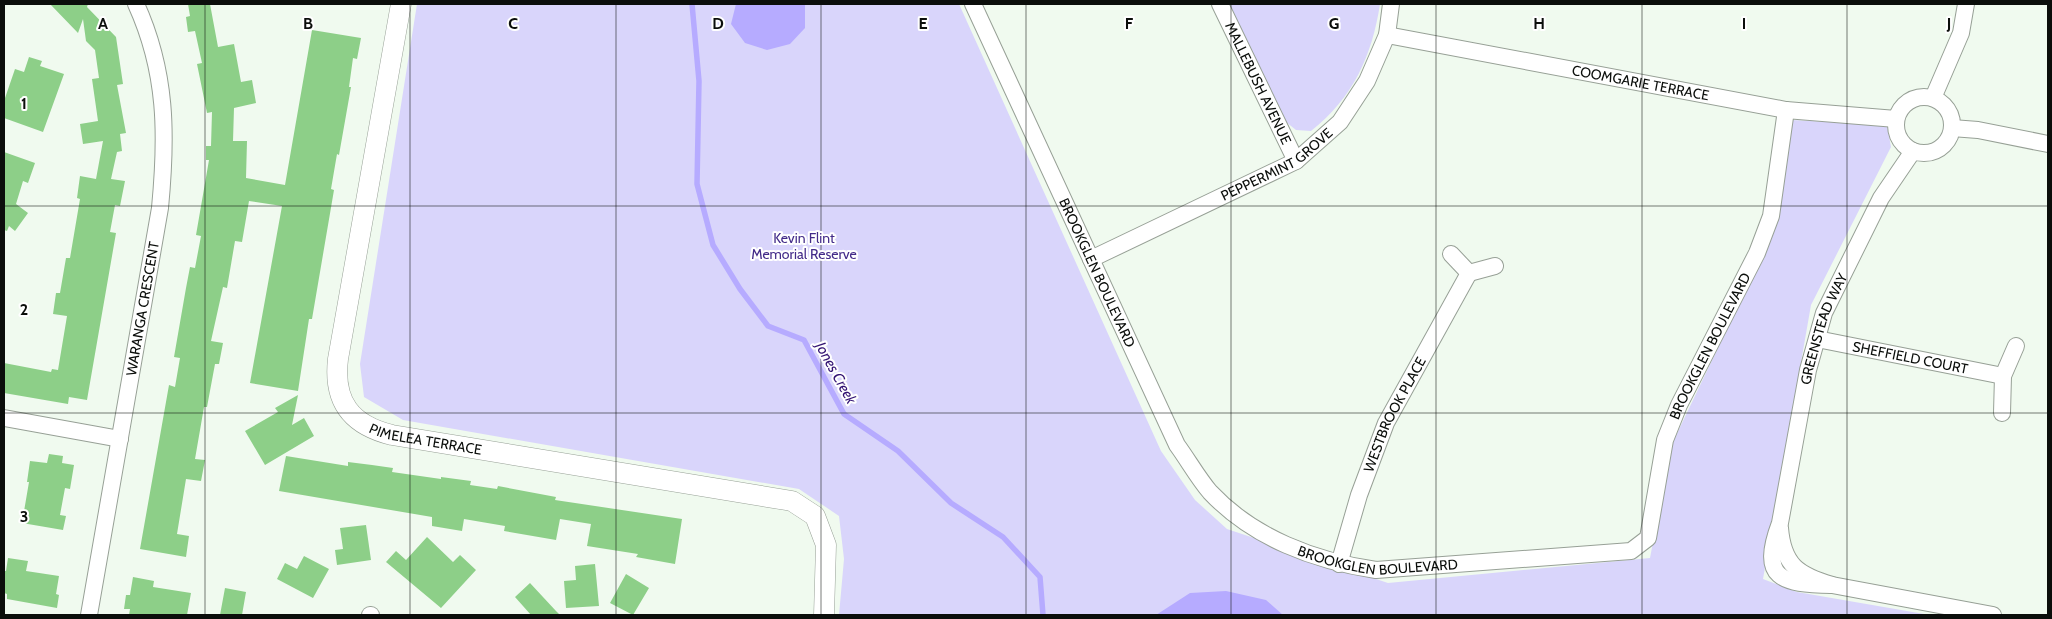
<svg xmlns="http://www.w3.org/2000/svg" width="2052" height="619" viewBox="0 0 2052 619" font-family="Cabin,sans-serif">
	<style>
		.green { fill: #d9d5fb }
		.water { fill: #b6abff }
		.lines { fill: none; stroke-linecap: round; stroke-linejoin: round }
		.stream { stroke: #b6abff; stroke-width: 5.5 }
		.building { fill: #8dcf88 }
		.minor-casing { stroke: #97a096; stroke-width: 18 }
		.tertiary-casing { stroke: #97a096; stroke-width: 21 }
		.minor { stroke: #fff; stroke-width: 16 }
		.tertiary { stroke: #fff; stroke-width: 20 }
		.grid { fill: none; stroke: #0b0e0b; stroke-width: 1; stroke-opacity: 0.55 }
		.labels { text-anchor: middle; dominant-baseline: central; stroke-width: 4; stroke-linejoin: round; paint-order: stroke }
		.street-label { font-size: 14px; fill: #0b0e0b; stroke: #fff }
		.park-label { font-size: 14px; fill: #432b89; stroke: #fff }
		.water-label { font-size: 15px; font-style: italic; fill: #321272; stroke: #fff }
		.grid-label { font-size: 16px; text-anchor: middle; font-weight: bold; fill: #0b0e0b; stroke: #fff; stroke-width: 4; stroke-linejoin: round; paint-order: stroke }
	</style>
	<rect width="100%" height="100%" fill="#f0faef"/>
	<path class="green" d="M417,4h542l202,447 34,49 32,29 161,54 262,-25 21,-112 89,-186 32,-140 95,5 4,22 -80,158 -48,274 34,13 133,23h-1091l5,-56 -5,-43 -40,-27 -396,-69 -39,-23 -4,-33z
		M1229,4h151c-8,52 -27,94 -69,127l-15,-1 -10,-8z"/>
	<path class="water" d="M736,4h69v24l-15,16 -23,6 -22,-7 -14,-19z
		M1226,591l40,9 17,15h-127l34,-22z"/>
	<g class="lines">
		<path class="stream" d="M692,4l7,77 -2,103 16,61 27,44 28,37 36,14 40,74 54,37 53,52 52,34 37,40 3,38"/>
	</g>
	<path class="building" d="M50,4h38l-1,3 29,30 7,47 -6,1 9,48 -6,1 2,17 -5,1 -6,27 14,2 -5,25 -5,-1 -5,27 6,1 -29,167 -18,-3 -1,7 -64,-11v-30l47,9 1,-3 6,1 9,-54 -14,-2 3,-21h4l6,-35h4l10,-59 -3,-1 3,-22 16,3 7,-38 -20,3 -3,-20 18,-3 -6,-42 7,-1 -4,-28 -9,-9 -3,-22 -5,14z
		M188,4h22l8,43 16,-3 7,38 11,-2 4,23 -22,5 -1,33h14l-1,37 39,7 27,-155 49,8 -4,21 -4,-1 -4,29h2l-12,68 -2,-1 -6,35 3,1 -22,129h-3l-11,72 -48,-8 32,-177 -33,-5 -7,41 -7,-1 -8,47 -4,-1 -12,54 12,2 -4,21h-4l-8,43h-3l-9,52 10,1 -4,21 -15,-2 -9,55 12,2 -3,21 -46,-8 29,-164 6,2 5,-29 -6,-1 12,-69 4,-21 5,1 6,-32 -5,-1 13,-75h-3v-14h5l1,-34 -5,1 -10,-49 5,-1 -7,-32 -7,1 -2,-15 4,-1z
		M29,57l13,4 -2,5 24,8 -21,58 -39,-14v-17l11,-32 9,3z
		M4,152l31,11 -7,20 -5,-2 -7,23 12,9 -13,18 -6,-5 -2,5 -3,-1z
		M298,395l-6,30 12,-7 10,18 -49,29 -20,-34 33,-19 -3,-4z
		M49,454l14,2 -1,7 12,2 -4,24 -5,-1 -5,27 6,1 -3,14 -41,-7 7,-41h-2l3,-21 17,2z
		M286,456l62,10v-4l24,3 21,3 -1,4 49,7v-2l30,4 -1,4 27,4 1,-3 58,11 -1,3 127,19 -7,45 -39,-7 2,-3 -51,-8 4,-22 -31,-5 -4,21 -52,-9 1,-5 -41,-7 -2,12 -30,-5v-9l-153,-26z
		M366,525l5,35 -34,5 -2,-15 8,-1 -3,-21z
		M427,537l26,25 7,-7 16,15 -35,38 -55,-46 10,-11 10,9z
		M304,556l25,13 -16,29 -36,-19 8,-16 12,6z
		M8,558l20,3 -2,10 33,5 -3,18 3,1 -2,13 -50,-9v-5l-3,-1v-22h2z
		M595,564l4,42 -33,2 -2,-27 12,-1 -1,-14z
		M626,574l23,14 -16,27 -23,-12z
		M133,577l21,4 -1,6 38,6 -4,22h-58l1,-6h-6l2,-14h4z
		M530,583l26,28 4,4h-29l-16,-18z
		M225,588l21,4 -4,23h-22z"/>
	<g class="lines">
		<g class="minor-casing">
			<g id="minor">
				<path id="s1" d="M973,4l204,441c11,15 21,33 33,47 43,46 105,69 166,78l255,-19 17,-13 17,-98 14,-35 78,-152 14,-37 15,-106"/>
				<path id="s2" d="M1220,4l76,157"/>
				<path id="s3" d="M1387,35l399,75 110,9"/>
				<circle cx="1924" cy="125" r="28"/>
				<path d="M1933,98l28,-65 5,-29"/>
				<path d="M1952,128l26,2 70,14"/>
				<path d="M1451,254l18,19 26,-7"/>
				<path id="s4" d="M1091,259l205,-98 44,-39 27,-41 20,-46 4,-31"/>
				<path id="s5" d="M1817,339l186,37"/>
				<path d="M2002,413l1,-37 13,-30"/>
				<path d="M4,418l116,21"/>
				<path d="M1780,528c3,37 18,47 52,57l161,30"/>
				<path id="s6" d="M1339,564l20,-69 27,-72 83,-150"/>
				<path id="s7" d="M1832,585c-51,-1 -73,-6 -52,-62l28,-153 16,-57 57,-115 32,-47"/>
				<path id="s8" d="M89,615l71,-407c7,-73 7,-136 -24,-204"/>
				<path d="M370,615h1"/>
			</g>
		</g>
		<g class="tertiary-casing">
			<g id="tertiary">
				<path id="s9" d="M401,4l-63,355c-5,43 13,66 54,76l400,66 23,15 11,29 -2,70"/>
			</g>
		</g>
		<use href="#minor" class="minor"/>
		<use href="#tertiary" class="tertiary"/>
	</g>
	<path class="grid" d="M205,4v611M410,4v611M616,4v611M821,4v611M1026,4v611M1231,4v611M1436,4v611M1642,4v611M1847,4v611M4,206h2044M4,413h2044"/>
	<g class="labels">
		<g class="street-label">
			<text stroke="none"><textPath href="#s2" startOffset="88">MALLEBUSH AVENUE</textPath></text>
			<text stroke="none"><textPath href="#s3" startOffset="258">COOMGARIE TERRACE</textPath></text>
			<text stroke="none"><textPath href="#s4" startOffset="209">PEPPERMINT GROVE</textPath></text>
			<text stroke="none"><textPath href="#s1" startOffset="296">BROOKGLEN BOULEVARD</textPath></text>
			<text stroke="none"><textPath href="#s8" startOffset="311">WARANGA CRESCENT</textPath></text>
			<text stroke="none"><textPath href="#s7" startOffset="309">GREENSTEAD WAY</textPath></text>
			<text stroke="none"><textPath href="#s1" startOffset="1211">BROOKGLEN BOULEVARD</textPath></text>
			<text stroke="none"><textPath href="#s5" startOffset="95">SHEFFIELD COURT</textPath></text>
			<text stroke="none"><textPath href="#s6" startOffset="160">WESTBROOK PLACE</textPath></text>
			<text stroke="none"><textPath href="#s9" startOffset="499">PIMELEA TERRACE</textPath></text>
			<text stroke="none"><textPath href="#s1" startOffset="731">BROOKGLEN BOULEVARD</textPath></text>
		</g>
		<g class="park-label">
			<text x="804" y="238">Kevin Flint<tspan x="804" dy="16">Memorial Reserve</tspan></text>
		</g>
		<g class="water-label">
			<text transform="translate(836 373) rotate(61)">Jones Creek</text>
		</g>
	</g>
	<g class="grid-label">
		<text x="103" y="29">A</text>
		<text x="308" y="29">B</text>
		<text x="513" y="29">C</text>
		<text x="718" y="29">D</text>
		<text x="923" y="29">E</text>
		<text x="1129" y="29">F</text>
		<text x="1334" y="29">G</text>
		<text x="1539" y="29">H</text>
		<text x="1744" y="29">I</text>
		<text x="1949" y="29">J</text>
		<text x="24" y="109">1</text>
		<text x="24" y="315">2</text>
		<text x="24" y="522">3</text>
	</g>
	<rect width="2052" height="619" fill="none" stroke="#0b0e0b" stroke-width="10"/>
</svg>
